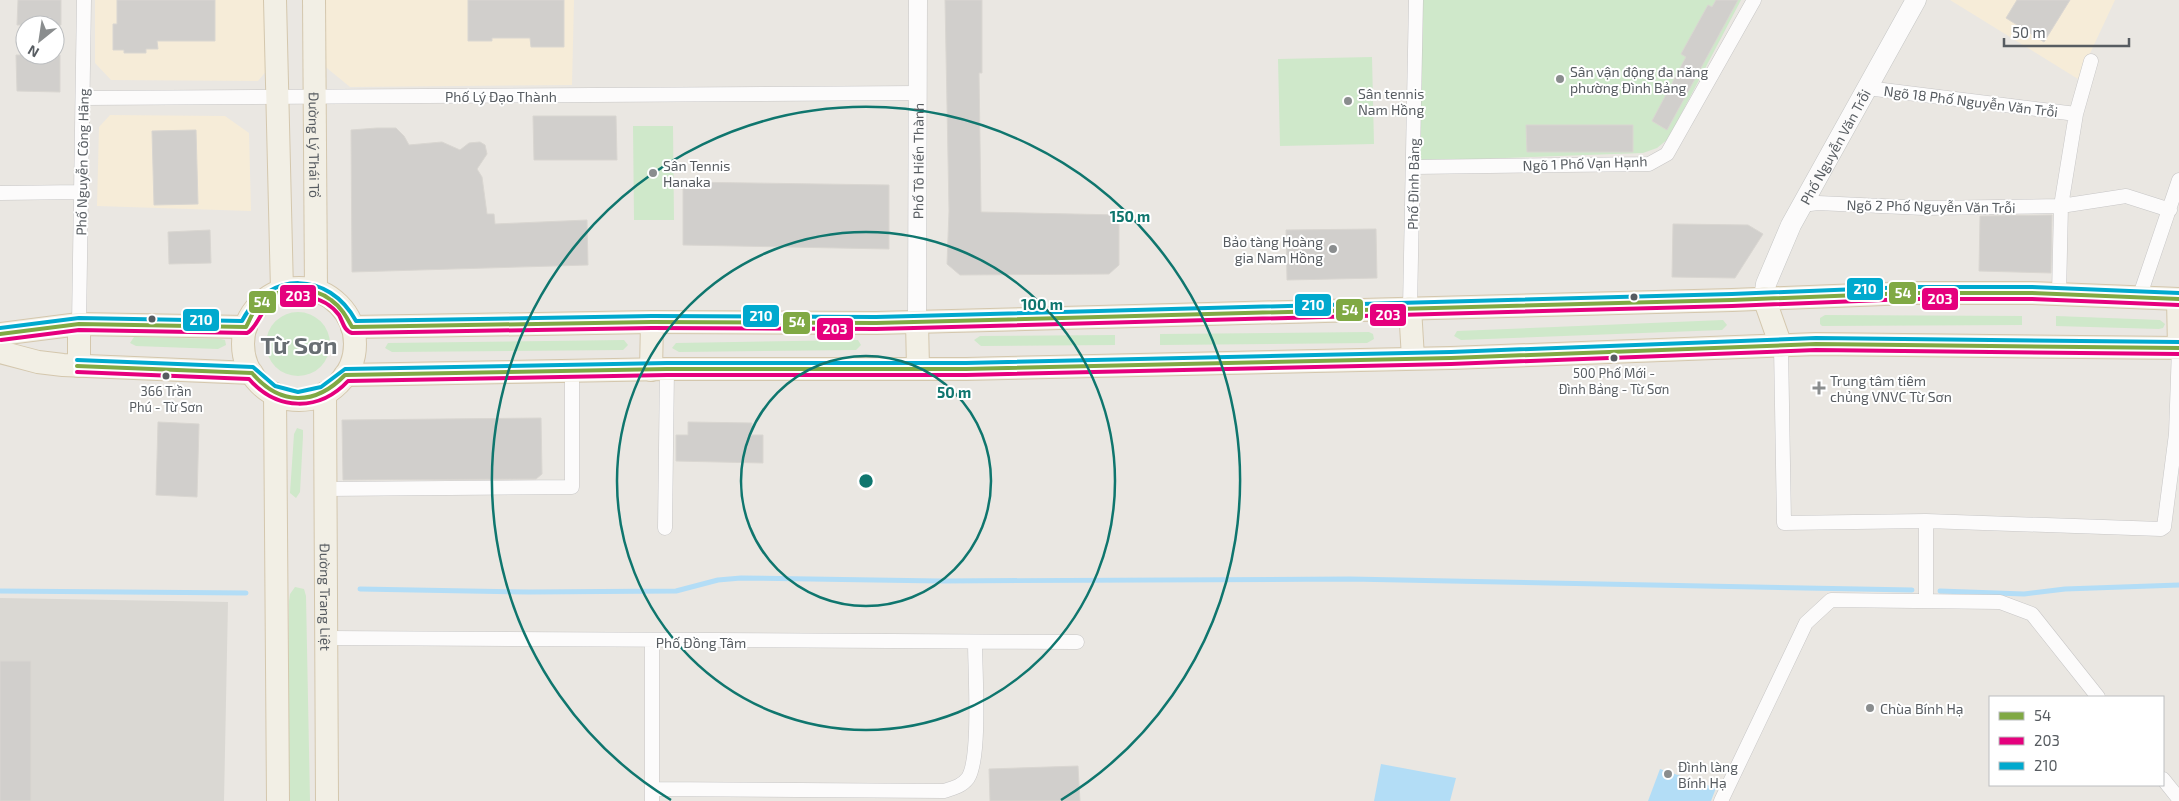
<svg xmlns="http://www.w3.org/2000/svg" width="2179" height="801" viewBox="0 0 2179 801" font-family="'Exo 2',sans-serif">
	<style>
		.commercial { fill: #f6ecd8 }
		.industrial { fill: #dad8d3 }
		.green { fill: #cfe8ca }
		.water { fill: #b3ddf6 }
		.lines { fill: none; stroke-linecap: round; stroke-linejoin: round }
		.stream { stroke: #b3ddf6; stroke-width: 5 }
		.building { fill: #d1cfcc; stroke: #d9d6d1 }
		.minor-casing { stroke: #c7c6c6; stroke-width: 15 }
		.tertiary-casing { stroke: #c7c6c6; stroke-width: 19 }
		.secondary-casing { stroke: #c4c5c4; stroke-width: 21 }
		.primary-casing { stroke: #d4c7ad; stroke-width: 24 }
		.minor { stroke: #fcfbfb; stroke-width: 14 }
		.tertiary { stroke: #fcfbfb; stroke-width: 18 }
		.secondary { stroke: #fcfbfb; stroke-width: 20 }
		.primary { stroke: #f2efe5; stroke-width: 22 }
		.bus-1-casing { stroke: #fff; stroke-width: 8 }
		.bus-2-casing { stroke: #fff; stroke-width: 8 }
		.bus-3-casing { stroke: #fff; stroke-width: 8 }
		.bus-1 { stroke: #80a944; stroke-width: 4 }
		.bus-2 { stroke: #e5007d; stroke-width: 4 }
		.bus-3 { stroke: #00a9ce; stroke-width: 4 }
		.ring { fill: none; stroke: #0f766e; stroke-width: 2.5 }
		.poi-dot { fill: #8a8d8e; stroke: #fff; stroke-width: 2 }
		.bus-dot { fill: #575c61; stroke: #fff; stroke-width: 2 }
		.labels { text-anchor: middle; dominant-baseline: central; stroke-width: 4; stroke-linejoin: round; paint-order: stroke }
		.bus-label { font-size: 13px; fill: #575c61; stroke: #fff }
		.poi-label { font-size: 14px; fill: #575c61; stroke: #fff; text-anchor: start }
		.street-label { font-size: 14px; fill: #575c61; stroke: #fff }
		.town-label { font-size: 24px; font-weight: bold; fill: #686e73; stroke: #fff }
		.centre { fill: #0f766e; stroke: #fff; stroke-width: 2.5 }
		.ring-label { font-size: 15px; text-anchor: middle; font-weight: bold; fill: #0f766e; stroke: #fff; stroke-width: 4; stroke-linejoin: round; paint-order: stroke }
		.line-badge { stroke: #fff; stroke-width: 2 }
		.badge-label { font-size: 14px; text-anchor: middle; font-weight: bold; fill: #fff }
	</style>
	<rect width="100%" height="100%" fill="#eae7e2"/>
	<path class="commercial" d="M95,0h173v69l-10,12 -147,-1 -16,-17z
		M323,0h251l-2,85 -222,2 -28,-23z
		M1950,0h165l-37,79z
		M110,115l115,1 24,17 2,78 -154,-5 2,-79z"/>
	<path class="industrial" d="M0,598l228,4 -4,199h-224z"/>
	<path class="green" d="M1421,0h320l-73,139 -11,9 -14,5 -224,8z
		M1372,57l2,87 -94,2 -2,-87z
		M633,126h40l1,94h-40z
		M266 344a32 32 0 1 1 64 0a32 32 0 1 1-64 0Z
		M1825,315l197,1v9l-200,1 -2,-2v-6z
		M2056,316l104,4 5,4 -2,4 -4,1 -103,-3z
		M1723,320l4,5 -5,5 -261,10 -7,-4 3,-5z
		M1369,332l4,2 1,5 -7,4 -207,2v-11z
		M1115,335v10l-134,1 -7,-6 6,-4z
		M134,337l87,2 4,1 1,5 -8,4 -82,-3 -6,-3z
		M624,340l4,5 -5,5 -231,2 -7,-4 3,-5z
		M858,340l3,5 -5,5 -177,2 -7,-4 4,-5z
		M297,428l6,2v6l-3,56 -4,6 -6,-5 4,-59z
		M295,587l9,2 2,7 4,205h-22l1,-200 1,-7z"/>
	<path class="water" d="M1381,764l75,14 -6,23h-76z
		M1660,769l56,19 -5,13h-63z"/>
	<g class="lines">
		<path class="stream" d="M360,589l169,3 147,-1 42,-11 23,-2 198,3 411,-2 562,11
			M0,591l246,2
			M1940,591l84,3 41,-5 114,-4"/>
	</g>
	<path class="building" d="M18,0h43v25h-44z
		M117,0h98v41h-58l1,8h-12v4h-22v-3h-11v-26h4z
		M468,0h96v47h-33l-1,-9h-38v3h-24z
		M945,0h37v73h-3l2,139 138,3v50l-10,9 -149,1 -13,-11 2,-53z
		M1716,0h22l-71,130 -15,-9 34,-64 -5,-3 27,-49 4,2z
		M2017,0h53l-26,42 -38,-24z
		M16,55h44v37l-43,-1z
		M533,116h83l1,44h-83z
		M1526,125h107v27h-106z
		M377,128h19l8,8 5,9 33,-3 18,8 9,-7 11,-1 5,3 2,9 -10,15 5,8 5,37h7l1,10 92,-4 1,45 -236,7 -1,-142z
		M196,130l2,74 -44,1 -2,-74z
		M683,182l206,3v64l-206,-4z
		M2052,215l-1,58 -72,-2 1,-55z
		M1673,224l75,1 15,9 -28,44 -63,-1z
		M1376,229l1,49 -90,2 -1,-50z
		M210,230l1,33 -42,1 -1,-32z
		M541,418l1,56 -6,5 -193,1 -1,-60z
		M158,422l41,2 -2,73 -41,-2z
		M688,422l64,1 -1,12h12v28l-87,-2v-26h12z
		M0,661h31v140h-31z
		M1078,766l2,35h-90l-1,-32z"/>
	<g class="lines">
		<g class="minor-casing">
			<path id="minor" d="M1867,88l209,26
				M83,98l836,-5
				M1414,167l235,-3 18,-10 87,-154
				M0,193l82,-1
				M1802,205l16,-2 106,5 137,-2 65,-10 44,14
				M2059,294l2,-88 15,-92 15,-53
				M2139,298l40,-118
				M1410,308l6,-308
				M79,324l5,-324
				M1781,346l3,177 142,-2v80
				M325,489l247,-2v-116
				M1926,521l235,8 3,-2 12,-93 3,-86
				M665,528l2,-159
				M326,638l751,4
				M2163,779l16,20
				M652,789l292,2c10,-3 18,-5 24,-13 13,-20 7,-108 7,-136
				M652,801v-159
				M1721,801l85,-178 25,-23 169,2 32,12 66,83"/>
		</g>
		<g class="tertiary-casing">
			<g id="tertiary">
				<path id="s1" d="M917,322l1,-322"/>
			</g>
		</g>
		<g class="secondary-casing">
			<g id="secondary">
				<path id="s2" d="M1764,298l2,-14 25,-59 125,-225"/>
			</g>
		</g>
		<g class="primary-casing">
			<g id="primary">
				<path d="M275,0l7,291"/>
				<path id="s3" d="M314,0l2,291"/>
				<circle cx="299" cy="344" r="56"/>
				<path d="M1764,298l17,48"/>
				<path d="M2178,299l1,49"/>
				<path d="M1410,308l3,50"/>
				<path d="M917,322l1,46"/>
				<path d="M352,327l300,-5 224,1 856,-23 177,-7h123l147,6"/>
				<path d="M0,334l79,-10 167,3"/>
				<path d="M0,352l38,10 25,3 189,8"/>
				<path d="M79,366v-42"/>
				<path d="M651,370l1,-48"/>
				<path d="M345,375l322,-6h299l485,-11 365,-14 363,4"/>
				<path id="s4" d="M325,393l2,408"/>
				<path d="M275,394l3,407"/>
			</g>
		</g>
		<use href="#minor" class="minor"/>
		<use href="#tertiary" class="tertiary"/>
		<use href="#secondary" class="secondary"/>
		<use href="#primary" class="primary"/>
		<g class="bus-1-casing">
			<path id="bus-1" d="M0,334l79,-10 167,3c3,-5 5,-12 9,-17 17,-23 54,-27 76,-10 10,7 15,16 21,27l300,-5 224,1 856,-23 177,-7h123l147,6
				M77,366l175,7c28,33 63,33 93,2l322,-6h299l485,-11 365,-14 363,4"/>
		</g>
		<g class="bus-2-casing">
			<path id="bus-2" d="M1,340l78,-10 168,3c10,-5 13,-22 24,-30 21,-13 53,-8 68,12 4,7 5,16 13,18l300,-5 224,1 856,-23 177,-7h123l147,6
				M77,372l172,7c28,32 70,33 99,2l319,-6h299l485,-11 365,-14 363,4"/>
		</g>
		<g class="bus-3-casing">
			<path id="bus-3" d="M0,328l79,-10 163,3c26,-51 87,-50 114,0l296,-5 224,1 856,-23 177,-7h123l147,6
				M77,360l176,7 22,19 23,6 23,-5 24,-18 322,-6h299l485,-11 365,-14 363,4"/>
		</g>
		<use href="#bus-1" class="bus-1"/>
		<use href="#bus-2" class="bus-2"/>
		<use href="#bus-3" class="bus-3"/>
	</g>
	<g class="ring">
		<circle cx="866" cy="481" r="125"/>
		<circle cx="866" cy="481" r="249"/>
		<path d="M671 800A374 374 0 1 1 1061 800"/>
	</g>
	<g class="poi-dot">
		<circle cx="1560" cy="79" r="5"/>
		<circle cx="1348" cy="101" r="5"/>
		<circle cx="653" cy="173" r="5"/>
		<circle cx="1333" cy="249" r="5"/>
		<path d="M1816.5 380.5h5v5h5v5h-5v5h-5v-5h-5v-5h5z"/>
		<circle cx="1870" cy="708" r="5"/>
		<circle cx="1668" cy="774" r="5"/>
	</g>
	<g class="bus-dot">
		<circle cx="1634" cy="297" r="4.5"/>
		<circle cx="152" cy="319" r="4.5"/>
		<circle cx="1614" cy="358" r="4.5"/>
		<circle cx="166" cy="376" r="4.5"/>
	</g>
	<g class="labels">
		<g class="bus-label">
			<text x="1614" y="373">500 Phố Mới -<tspan x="1614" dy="16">Đình Bảng - Từ Sơn</tspan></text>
			<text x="166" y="391">366 Trần<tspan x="166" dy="16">Phú - Từ Sơn</tspan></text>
		</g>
		<g class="poi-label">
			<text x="1570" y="71">Sân vận động đa năng<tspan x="1570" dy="16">phường Đình Bảng</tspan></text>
			<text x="1358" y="93">Sân tennis<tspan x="1358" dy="16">Nam Hồng</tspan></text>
			<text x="663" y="165">Sân Tennis<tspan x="663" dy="16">Hanaka</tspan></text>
			<text x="1323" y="241" text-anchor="end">Bảo tàng Hoàng<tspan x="1323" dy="16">gia Nam Hồng</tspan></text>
			<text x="1830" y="380">Trung tâm tiêm<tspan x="1830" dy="16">chủng VNVC Từ Sơn</tspan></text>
			<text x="1880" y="708">Chùa Bính Hạ</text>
			<text x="1678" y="766">Đình làng<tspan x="1678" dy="16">Bính Hạ</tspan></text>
		</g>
		<g class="street-label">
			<text x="501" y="96">Phố Lý Đạo Thành</text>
			<text transform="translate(1971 101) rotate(7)">Ngõ 18 Phố Nguyễn Văn Trỗi</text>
			<text stroke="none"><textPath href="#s3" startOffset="145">Đường Lý Thái Tổ</textPath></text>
			<text stroke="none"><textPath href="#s2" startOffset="168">Phố Nguyễn Văn Trỗi</textPath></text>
			<text stroke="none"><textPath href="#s1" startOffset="161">Phố Tô Hiến Thành</textPath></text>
			<text transform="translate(82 162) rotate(-89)">Phố Nguyễn Công Hãng</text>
			<text transform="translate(1585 163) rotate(-2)">Ngõ 1 Phố Vạn Hạnh</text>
			<text transform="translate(1413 184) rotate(-89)">Phố Đình Bảng</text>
			<text transform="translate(1931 206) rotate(1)">Ngõ 2 Phố Nguyễn Văn Trỗi</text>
			<text stroke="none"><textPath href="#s4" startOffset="204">Đường Trang Liệt</textPath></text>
			<text x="701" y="642">Phố Đồng Tâm</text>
		</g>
		<g class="town-label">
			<text x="299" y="344">Từ Sơn</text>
		</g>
	</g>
	<circle cx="866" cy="481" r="8" class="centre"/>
	<g class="ring-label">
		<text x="1130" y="222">150 m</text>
		<text x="1042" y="310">100 m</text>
		<text x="954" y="398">50 m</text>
	</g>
	<g class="line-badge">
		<rect x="1846" y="277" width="38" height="24" rx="5" fill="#00a9ce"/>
		<rect x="1888" y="281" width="29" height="24" rx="5" fill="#80a944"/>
		<rect x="279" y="284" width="38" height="24" rx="5" fill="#e5007d"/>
		<rect x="1921" y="287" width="38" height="24" rx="5" fill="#e5007d"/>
		<rect x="248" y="290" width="29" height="24" rx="5" fill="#80a944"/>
		<rect x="1294" y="293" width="38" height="24" rx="5" fill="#00a9ce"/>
		<rect x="1335" y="298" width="29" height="24" rx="5" fill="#80a944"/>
		<rect x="1369" y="303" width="38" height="24" rx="5" fill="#e5007d"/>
		<rect x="742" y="304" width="38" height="24" rx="5" fill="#00a9ce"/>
		<rect x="182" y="308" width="38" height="24" rx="5" fill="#00a9ce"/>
		<rect x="782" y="311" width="29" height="24" rx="5" fill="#80a944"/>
		<rect x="816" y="317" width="38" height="24" rx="5" fill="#e5007d"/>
	</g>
	<g class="badge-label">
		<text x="1865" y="294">210</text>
		<text x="1903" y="298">54</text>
		<text x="298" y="301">203</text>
		<text x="1940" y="304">203</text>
		<text x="262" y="307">54</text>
		<text x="1313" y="310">210</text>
		<text x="1350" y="315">54</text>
		<text x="1388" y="320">203</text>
		<text x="761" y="321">210</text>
		<text x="201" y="325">210</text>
		<text x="797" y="327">54</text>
		<text x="835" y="334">203</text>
	</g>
	<rect x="1989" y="696" width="175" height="90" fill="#ffffff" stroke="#bcbec0"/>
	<rect x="1999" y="712" width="25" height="8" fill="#80a944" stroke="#bcbec0"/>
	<text x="2034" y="721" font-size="15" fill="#575c61">54</text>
	<rect x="1999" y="737" width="25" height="8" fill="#e5007d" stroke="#bcbec0"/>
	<text x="2034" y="746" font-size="15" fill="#575c61">203</text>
	<rect x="1999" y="762" width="25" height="8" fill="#00a9ce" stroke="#bcbec0"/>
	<text x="2034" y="771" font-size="15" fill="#575c61">210</text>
	<g transform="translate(40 40) rotate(210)"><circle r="24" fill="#ffffff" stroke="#bcbec0"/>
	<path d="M0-4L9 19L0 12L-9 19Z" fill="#8a8d8e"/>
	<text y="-8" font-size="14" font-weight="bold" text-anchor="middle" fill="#575c61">N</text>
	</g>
	<path d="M2004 38v8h125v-8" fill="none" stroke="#575c61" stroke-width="2.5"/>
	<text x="2012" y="38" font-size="15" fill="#575c61" stroke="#ffffff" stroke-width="4" paint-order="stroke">50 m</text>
</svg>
